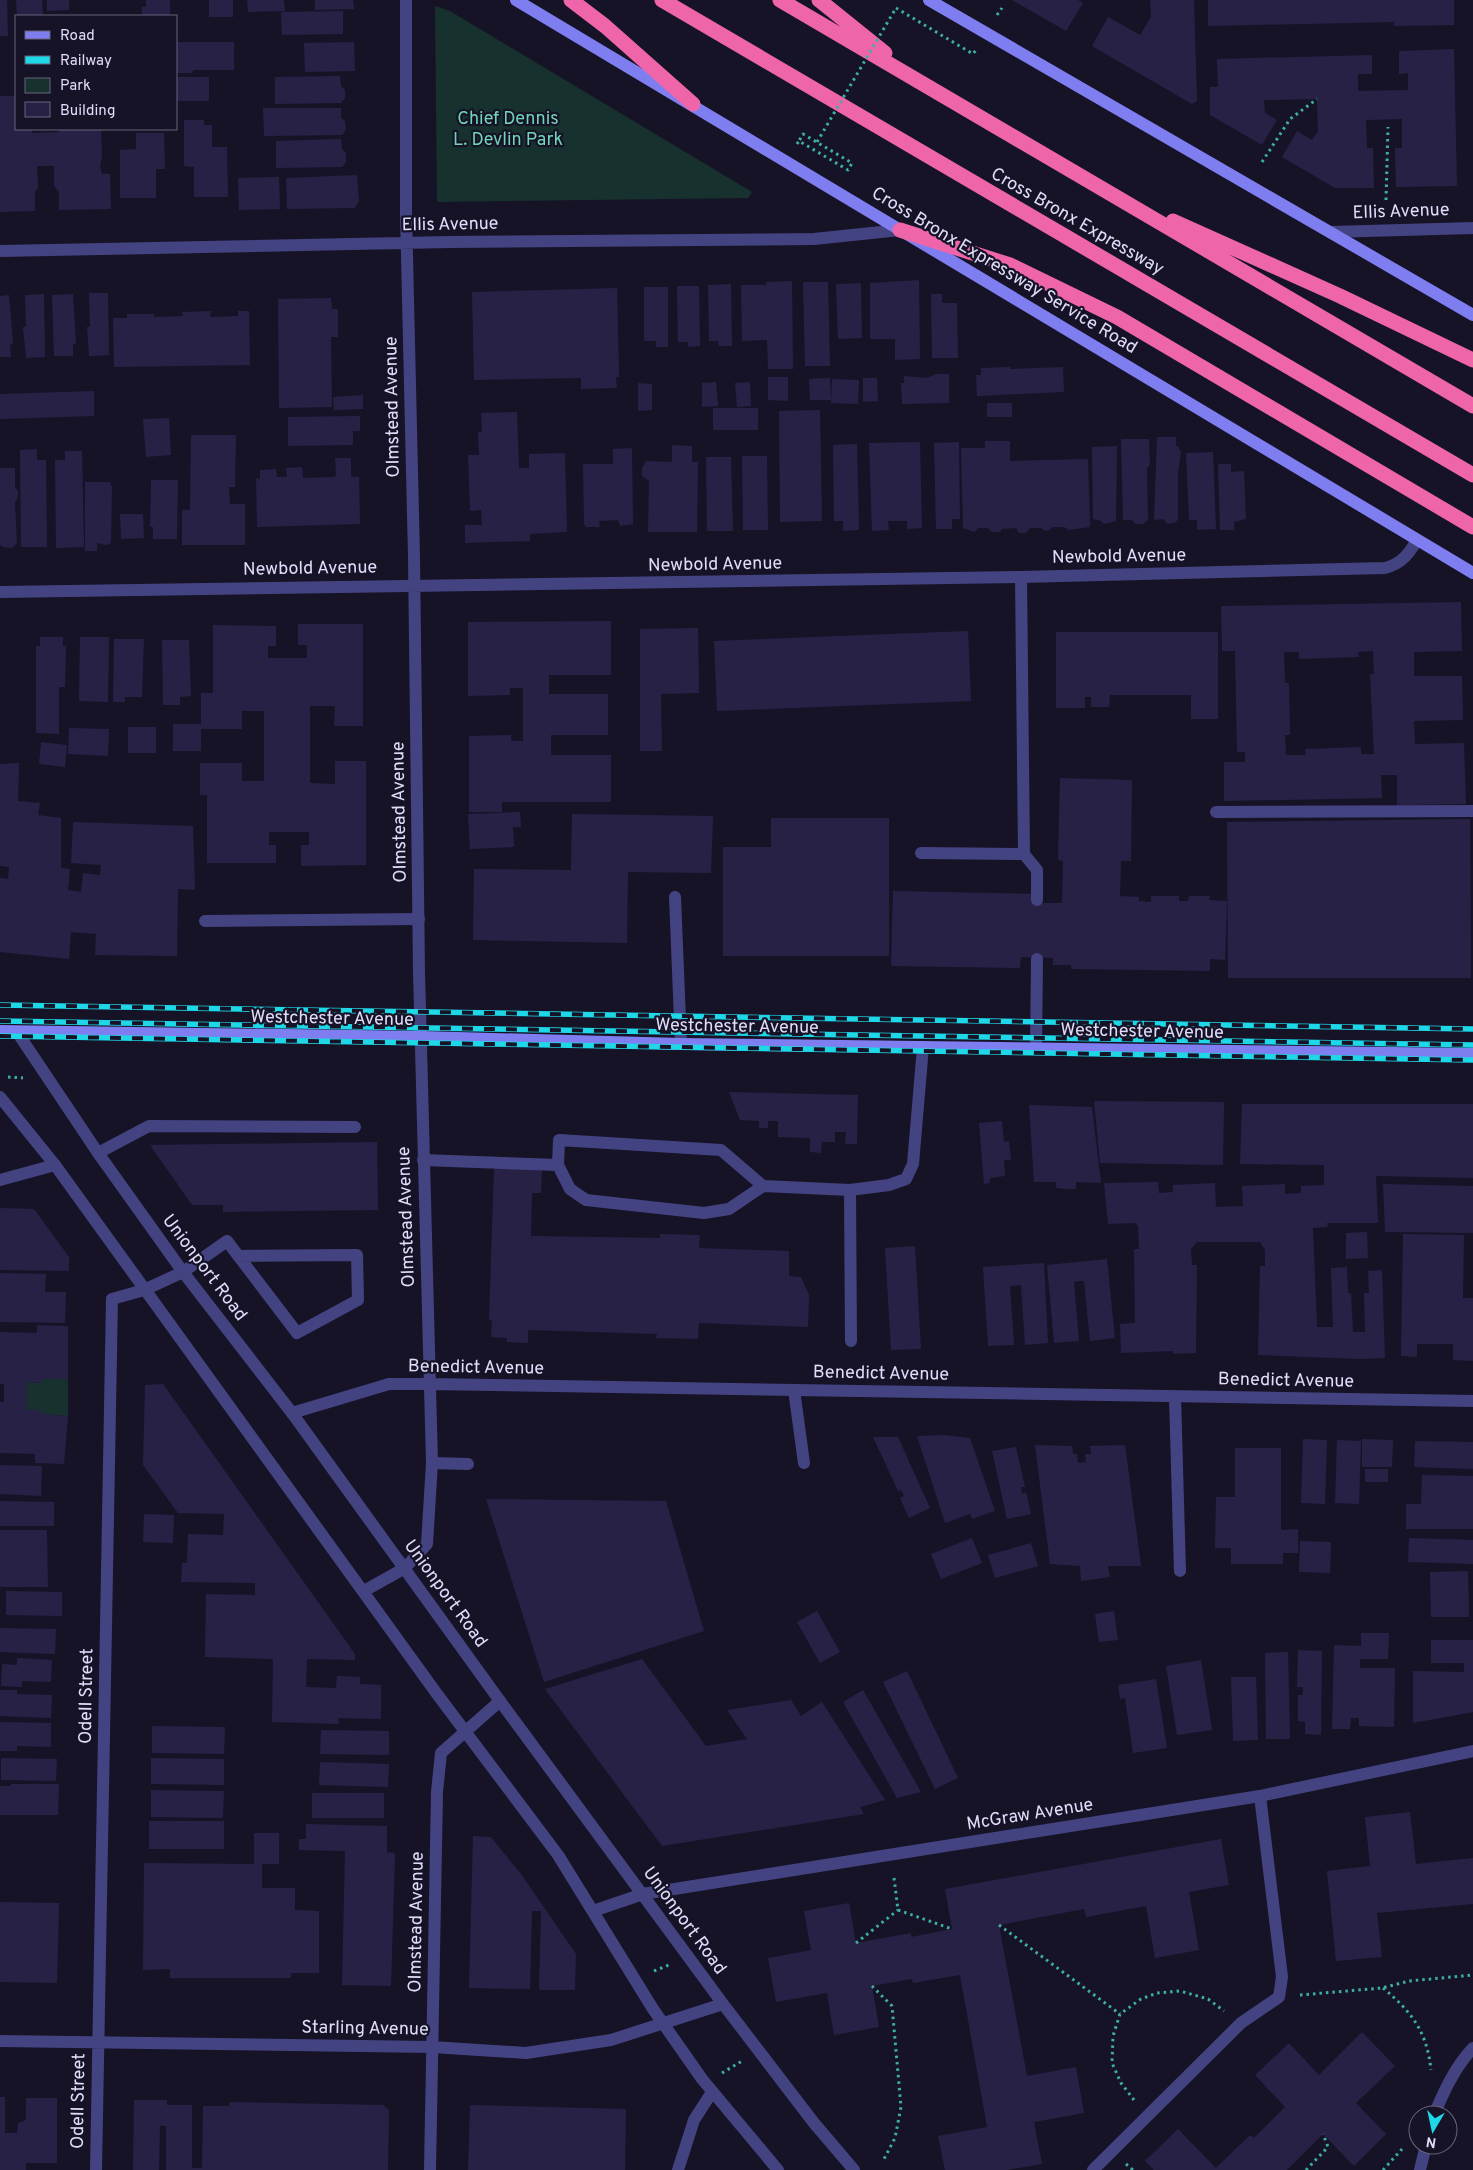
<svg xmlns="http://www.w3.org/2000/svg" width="1473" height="2170" viewBox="0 0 1473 2170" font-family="Overpass,sans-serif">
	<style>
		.green { fill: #17312f }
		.building { fill: #282146; fill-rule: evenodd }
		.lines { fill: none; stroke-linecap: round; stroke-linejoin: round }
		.path { stroke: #3eafa5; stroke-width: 3; stroke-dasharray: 2.5 4; stroke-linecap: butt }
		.service { stroke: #444381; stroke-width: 12 }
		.minor { stroke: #444381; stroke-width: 12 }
		.tertiary { stroke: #444381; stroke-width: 12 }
		.secondary { stroke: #7e7ef1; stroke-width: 12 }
		.motorway { stroke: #ee65aa; stroke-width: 15 }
		.rail-casing { stroke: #1ed7e7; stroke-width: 5.5 }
		.rail { stroke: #161327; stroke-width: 4; stroke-dasharray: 11; stroke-linecap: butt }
		.path-bridge { stroke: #3eafa5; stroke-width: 3; stroke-dasharray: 2.5 4; stroke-linecap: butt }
		.labels { text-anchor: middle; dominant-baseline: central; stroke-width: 4.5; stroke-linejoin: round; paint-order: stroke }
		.park-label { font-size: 18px; fill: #70d5b9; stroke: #161327 }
		.street-label { font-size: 18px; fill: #e0ddfb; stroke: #161327 }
	</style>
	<rect width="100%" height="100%" fill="#161327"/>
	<path class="green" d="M435,6l15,5 302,181 -4,6 -311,4z
		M42,1379h26v37l-26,-2 -15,-4v-28l15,1z"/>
	<path class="building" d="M0,0h7l1,36h-8z
		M16,0h26l1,16h-26z
		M47,0h22v10l-22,1z
		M146,0h24v16h-28v-9h4z
		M209,0h24v17h-24z
		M247,0h37l1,11 -37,1z
		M315,0h38l1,9 -39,1z
		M1012,0h66l5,3 -17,28z
		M1150,0h44l3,101 -5,3 -100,-58 16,-29 32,18 11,-18z
		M1208,0h246v25l-60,1v-4l-186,4z
		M343,11v23l-61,1 -1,-23z
		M176,42h58v28h-41l-1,3h-16z
		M354,42l1,29 -50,1 -1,-29z
		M1454,49l3,137 -61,1 -1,-39h7v-29l-36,1 1,28h6l1,40h-39l-53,-31 15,-26 15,9 6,-9 -1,-32 -53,1 1,13 12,7 -15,25 -52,-30v-28h8l-1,-28 155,-4v19h-14v17l50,-1v-17l-9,1v-23z
		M340,76l1,10 4,4v8l-4,5 -66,1v-27z
		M176,77h33v24h-33z
		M0,96h16v33h16v4l27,-1v-3h42l1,27 -2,10 2,8h8l1,35 -52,1v-18l-5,-6v-20h-17l1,21 -3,5v19l-35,1z
		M263,108h78v10l4,3 1,9 -4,5 -78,1z
		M184,120h20v5h8v22h15l1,50h-34v-30l-10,-1z
		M136,133h28l1,36h-9v29h-36v-48l16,-1z
		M341,139l1,10 4,4v9l-4,5 -66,1v-27z
		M357,175l2,26 -4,7 -68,1 -1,-31z
		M279,177l1,32 -41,1 -1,-32z
		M919,280l1,79 -25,1v-21h-25v-56z
		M792,281l1,88h-25l-1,-29 -25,1 -1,-56h25v-3z
		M803,282h25l2,84h-25z
		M861,283l1,55 -24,1 -2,-55z
		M731,284l1,62h-13l-1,-5h-9l-1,-56z
		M677,286h22l1,60 -12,1v-5h-10z
		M644,287h24v60h-12v-6h-12z
		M617,288l2,89h-3l1,11 -36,1v-11l-107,2 -2,-88z
		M89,293h19l1,62 -20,1 -2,-29h3z
		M44,294l1,63 -19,1 -3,-31h3l-1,-32z
		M73,294l3,50h-3v12h-19l-2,-61z
		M931,294h11v9h15l1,55h-26z
		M9,295l4,49 -3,1 1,12h-11v-61z
		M331,298l1,11h6v28h-7l1,70 -53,1 -1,-109z
		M211,311l-1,6 28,-1v-5h11l1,54 -136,2 -1,-49h14v-4h27v3l29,-1 -1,-4z
		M1010,367v2l53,-2 1,25 -87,4 -1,-21h5v-7z
		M936,374h13v29l-47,1 -1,-21h3v-7l23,2z
		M768,377h20v24l-20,-1z
		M825,378h5l1,22h-21l-1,-21z
		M863,378h14l1,23 -15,1z
		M832,379l27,1 -1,24 -27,-1z
		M716,382l2,24 -16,1v-24z
		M750,382l1,24 -14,1 -2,-24z
		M638,383l14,1v26l-14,1z
		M94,391v25l-94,3v-25z
		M363,395v14l-29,1 -1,-13z
		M987,403h25v14h-25z
		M713,408h45v22h-45z
		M820,410l2,111 -42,1 -1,-111z
		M517,412l2,56h10v-14l36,-1 2,79 -37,2v7l-65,2v-18h17l-1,-15 -11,1 -2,-56h11l-1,-23h4l-1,-19z
		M360,416v15h-7v14l-65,1v-29z
		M169,418l2,37 -25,2 -3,-38z
		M191,435h45l-1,52h-6l1,17h15v41h-63v-35h8z
		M1157,437h19v9h2l3,7 -3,19v48l-4,3 -6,1 -5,-5 -9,1z
		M1121,439h28l1,26 -3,3 1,52 -5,4h-8l-3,-4h-9z
		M985,441h25v20l78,-2 2,68 -21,3 -5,-3h-12l-2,3 -5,1 -4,-3h-11l-4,5h-7l-3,-5 -14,1 -2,3h-8l-5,-4h-9l-4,4 -11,-4 -2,-80h24z
		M920,442l2,86 -15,1v-8h-19l1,9 -17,1 -3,-88z
		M959,442l1,77h-8v10h-16l-2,-86z
		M857,444l2,86 -16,1v-10h-9l-1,-76z
		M672,445l20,1v16h6l-1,70h-49l1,-51 -7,-5v-8l4,-7 26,1z
		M1117,446l-1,75 -12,3 -3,-3 -8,-2 -1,-72z
		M632,448l1,76 -13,2 -2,-6 -19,1 1,6h-14l-2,-3 -1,-60h30v-15z
		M37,449v11h9l1,87h-26l-1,-97z
		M65,451h17l2,96 -28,1 -1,-88h10z
		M1213,452l3,77 -19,1v-10h-8l-3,-67z
		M742,456h25l1,74h-25z
		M706,457h25l2,74h-26z
		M335,458h16v19h8l1,47 -103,3 -1,-49 4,1v-9l16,-1 1,8h10l-1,-9 16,-1 1,11 30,-1 3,-1z
		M1218,464h13v8l13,-1 2,48 -12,3v8h-14z
		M0,468h15v20l3,3v6l-3,6 2,40 -5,5 -9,-1 -3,-2z
		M151,480h27l-1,59h-24v-12h-3z
		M85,482h25l2,5 -1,56 -4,2 -10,-2v8h-12z
		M120,514h23l1,24 -23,1z
		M1461,602l1,49 -48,1v24h48l1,44 -49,1 1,23 49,-1 2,61 -69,1v-30h-16l1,23 -158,3v-39h21v-10h-8l-2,-101h-13l-1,-45zM1373,651l1,23h-4l4,80h-13v-7l-56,2 1,6h-20l-1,-20h5l-1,-52h-4l-1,-31h15v7l60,-2 -1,-5z
		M611,621v54h-62v19h59v41h-57v20h60v47h-109v10h-33v-76l42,-1v6h12v-53h-13v7l-42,1v-74z
		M298,624h65v102h-29l1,-20h-25v77l25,1v-23h31v104l-65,1v-21h8v-13h-40v13h7v18h-69v-68h-7v-32h42v18h22v-70h-22v18h-41v22h-28v-27h28v-31h12v-68l63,1v20h-8v12h39v-13h-9z
		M698,628l1,65 -38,1 1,57h-22v-122z
		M968,631l3,70 -254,10 -3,-70z
		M1056,632h162v87h-27v-24h-81l-1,12h-18v-10h-6v11h-29z
		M40,637h23v9h3l-1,41h-6v47l-23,-1v-87h4z
		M80,637h29l-1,65 -29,-1z
		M114,639h30l-2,58h-17v5h-12z
		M162,640h27l2,56 -11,1v8h-17z
		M128,727h28v26h-28z
		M69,728l40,1 -1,27 -40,-2z
		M41,742l26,3 -2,22 -26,-3z
		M19,763l-1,38 22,2 -2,12 23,3v50l9,1 -2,21 13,2 2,-19 17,2 1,-10 -30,-2 2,-41 120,4 2,64 -17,-1 -1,67 -82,-1 1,-21 -25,-2 -2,27 -69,-7v-74l8,1 1,-12 -9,-1v-102z
		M1060,778l72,2 -1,81h-10l-1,35 19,1v4l12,1v-6h28v5h9l1,-5h21l-1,4 18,1 -2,59 -15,-1v12l-139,-2v-4h-18v-7l-32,-1 -1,11 -129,-2 2,-75 143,3 -1,9h27l1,-42 -5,-1z
		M520,812l1,15h-8l1,20 -44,2 -2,-35z
		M572,814l141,2 -2,57 -83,-1 -1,71 -154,-3 1,-71 97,1z
		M771,818h118v138h-166v-109h48z
		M1470,819l1,159h-243l-1,-156z
		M729,1092l129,3 -1,49h-12l1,-12h-11v10h-13l-1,11 -11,-1v-14l-32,-1v-16h-10v7h-9v-7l-19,-1z
		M1094,1101l130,1 -1,63 -123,-2z
		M1242,1104h231v74l-97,-2 2,47h-51l1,4 -15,1 4,99h16l-2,-59 16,-1 1,26h3l2,39h12l-1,-39h5l-1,-22 14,-1 3,88 -25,1 -102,-4 2,-89h5v-16l-5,-8h-63l-6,7 1,16h5l-1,88 -23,1v-3l-52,2 -1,-29 15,-1 -1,-74h5l-1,-23 -3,-3 -27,1 -4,-41 54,-1 1,11 14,-1v-7l42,-2 1,24 27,-1 -1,-20 43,-2v10l16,-1v-7l23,-1v-20l-84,-1z
		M1029,1105l63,2 9,76 -25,-1v7h-9l-11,-1v-6h-22z
		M1002,1121l2,21 5,-1 2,19h-7l1,16 -15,2v5l-6,1 -5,-61z
		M377,1142l1,68 -155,2v-7h-31l-42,-60z
		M494,1168l48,2 -1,23h-9l-1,43 129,2v-4l40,1 -1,13 90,3v25l12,1 8,18 -1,32 -109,-4 -1,16 -42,-1 1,-4 -129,-4v13l-21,-1v-4l-16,-1 1,-16 -3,-1z
		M1383,1184l90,2v47l-88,-1z
		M0,1208l34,1 35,48v14l-69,-1z
		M1367,1232l1,26 -22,1v-26z
		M1403,1234l61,1 -1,63h10v63l-20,-1v-16h-36v13l-16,-1z
		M915,1246l6,103 -30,1 -6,-102z
		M1107,1259l8,79 -25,3 -6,-60h-5l-5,1 5,59 -25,2 -7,-78z
		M1044,1263l4,80 -23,2 -4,-60 -11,1 4,59 -26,1 -5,-79z
		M0,1273l46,1 -1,18h21l-1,31 -65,-1z
		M37,1325l31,1v53h-26v4l-15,-1v28h13l2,4 26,2 -4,48 -29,-1v-9l-35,-1v-51h4v-18h-4v-52l37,1z
		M163,1384l192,270v6l-48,-1 -1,28 30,1 1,-12 23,1v7l21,1v34l-43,-1 1,6 -67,-2 1,-63 -68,-2 1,-63 49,1v-12l-74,-1 1,-19h5l1,-29 35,1 1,-21 -46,-1 -35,-48 2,-80z
		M943,1435l27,3 25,73 -23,8 -2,-5 -25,9 -28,-87z
		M873,1437h25l32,71 -21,10 -9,-20 4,-2 -3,-6 -3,1z
		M1303,1439l24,1 -2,64 -24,-1z
		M1362,1439l31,1 -1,27h-30z
		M1337,1440l24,1 -2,63 -24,-1z
		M1415,1441l58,1v27l-59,-2z
		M1035,1445l37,1 1,8h4l1,9 8,-1 -1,-8h6l-1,-8 35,-1 16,121h-33l2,11 -29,4 -1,-15 -30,-2z
		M1016,1447l9,40h-4l1,7 4,-2 5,22 -24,5 -15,-68z
		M1235,1448h46v82l17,-1v24h-15v11h-52v-16h-16l1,-51h19z
		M0,1465l42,1 -1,30 -41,-2z
		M1365,1469h23v13h-23z
		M1422,1475l51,1v53h-67v-25h15z
		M486,1499l180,2 38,130 -160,51z
		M0,1501l54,1v24h-54z
		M144,1514l30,1 -1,28 -30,-1z
		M0,1530h47l1,57h-48z
		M972,1538l10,25 -41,16 -10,-25z
		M1409,1538l64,2v24l-65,-2z
		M1300,1541l31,1 -1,31 -31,-1z
		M1031,1543l7,23 -43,12 -7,-23z
		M1468,1571l1,46h-38l-1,-45z
		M6,1591l56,1v24l-56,-1z
		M817,1611l23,41 -20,11 -23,-41z
		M1114,1611l4,29 -19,2 -4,-28z
		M0,1628l56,1 -1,25 -55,-2z
		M1361,1633h28l-1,26h-28v9h35l-1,59 -35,-1v-8h-8l-1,11h-18l2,-84 27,1z
		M1431,1640h42v72l-60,11v-52l51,1v-9h-33z
		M1298,1650l24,1 -1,84 -16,-1v-12l-7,-1v-26h5v-8h-6z
		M1288,1652l2,87h-24l-1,-86z
		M17,1658l35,2 -1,22 -29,-1v6l-21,-1 1,-22 15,1z
		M642,1659l64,87 41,-7 -20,-29 64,-10 10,16 21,-14 63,98 -25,7 4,7 -202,32 -117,-157z
		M1201,1660l11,70 -35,5 -11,-69z
		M907,1671l51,107 -23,11 -52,-107z
		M1231,1677h25l2,63 -25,1z
		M1156,1679l11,69 -34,5 -8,-55 -5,1 -2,-14z
		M0,1690h17v4l35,1 -1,23 -51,-2z
		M863,1690l58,102 -24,6 -54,-96z
		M0,1722l51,1v24l-34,-1v5h-17z
		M152,1726l73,1 -1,27 -72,-1z
		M321,1730l68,1v24l-69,-1z
		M1,1758l56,1 -1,22 -55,-1z
		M151,1758l73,1v26l-73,-1z
		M320,1762l69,2 -1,23 -69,-2z
		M11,1784h48l-1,31h-58v-29h11z
		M151,1790l73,1 -1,27 -72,-1z
		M312,1793h72v25h-72z
		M1410,1812l6,52 57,-6v46l-96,9 5,44 -46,4 -9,-90 43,-5 -5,-49z
		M149,1821h75v28h-75z
		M306,1824l81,2v26l8,1 -4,133 -49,-1 3,-134 -46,-1v-11h7z
		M254,1833h25v31h-17v24h33v22l24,1v62h-28v5h-121v-9l-27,1 1,-107 110,1z
		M473,1836l18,1 30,37 55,80 -1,36h-36l2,-79h-9l-2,78 -61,-1z
		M1221,1839l8,46 -40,7 10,58 -44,8 -9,-52 -60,11 -2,-8 -85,16 28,151 49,-9 8,46 -50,9 8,42 -35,6h-62l-7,-34 49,-9 -27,-152 -47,8 -1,-4 -40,7 7,41 -45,8 -7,-42 -51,9 -8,-44 43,-8 -7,-39 45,-8 7,40 55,-10v4l41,-8 -7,-40z
		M0,1902l59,1 -2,80 -57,-1z
		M1362,2032l33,34 -39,37 30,31 -32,32 -31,-32 -36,36h-133l-9,-9 33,-32 38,39 34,-33 4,3 31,-31 -30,-32 34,-32 30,32z
		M0,2097h5v36h12l1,-10 8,-3v-22h31v65h-31v7h-26z
		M134,2100h33v5h25v63h10l1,-62h26l1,-4 153,3 6,5 -1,60h-222v-44h-6l-1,44h-26z
		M470,2105l156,4 -1,61h-157z"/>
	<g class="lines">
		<path class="path" d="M896,8l77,46 3,-4
			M997,15l5,-7
			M797,144l2,-3 49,29 4,-7 -49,-29 -4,7
			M1262,162l28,-43 27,-20
			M1386,200l2,-73
			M8,1077l15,1
			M894,1878l4,32
			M898,1910l54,19
			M999,1925l121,89
			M856,1943l42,-33
			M654,1971l15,-6
			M872,1986l20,20 9,101 -6,31 -11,21
			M1383,1988c29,24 44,44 48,82
			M1300,1995l82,-7 27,-7 64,-6
			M722,2073l20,-12
			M1134,2100l-13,-17 -9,-20 1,-27 7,-22 21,-15 16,-6 23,-2 28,8 16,12
			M1126,2164l7,6
			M1306,2170l22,-23 -5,-13
			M1383,2170l19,-21"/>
		<path class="service" d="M1021,577l3,277 13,16v30
			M1216,812l257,-1
			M921,853l103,1
			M675,897l6,147
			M205,921l214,-2
			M1036,1049l1,-90
			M98,1153l51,-27 206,1
			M423,1160l135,5 1,-25 162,10 42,36 87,4 39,-5 17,-6 7,-15 10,-117
			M558,1165l12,24 16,11 118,13 25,-4 34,-23
			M0,1180l55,-15
			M850,1190l1,151
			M183,1272l44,-31 70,92 61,-33 -1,-45 -119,1
			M794,1390l10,73
			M1175,1397l5,174
			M432,1463l36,1
			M1434,2115c10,-24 21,-48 39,-67
			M678,2170l16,-50 18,-28
			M1093,2170l148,-147 38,-26 3,-20 -22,-181
			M1420,2170l6,-25"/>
		<path class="minor" d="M1330,232l143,-4
			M0,251l450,-9 364,-3 86,-9
			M0,592l1021,-15 364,-9c16,-4 24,-14 32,-28
			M292,1413l97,-29h40l1044,17
			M364,1591l41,-23 22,-24 5,-81 -13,-491 -5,-415 -8,-344v-213
			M593,1911l50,-17 617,-98 213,-45
			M0,2041l432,6 94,6 85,-13 112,-36
			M96,2170l16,-871 32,-9 39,-18
			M430,2170l7,-378 4,-39 59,-52"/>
		<path class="tertiary" d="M17,1032l81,121 85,119 109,141 208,288 223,303 91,119 40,47
			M0,1097l55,68 382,529 121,161 95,154 49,70 76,91"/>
		<path class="secondary" d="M516,0l957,573
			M929,0l544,315
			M0,1031l422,6 259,7 792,10"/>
		<path class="motorway" d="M571,0l34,26 88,78
			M662,0l811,475
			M780,0l693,406
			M819,0l66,53
			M1173,221l167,75 133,64
			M900,230l110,35 107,52 356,210"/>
		<g class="rail-casing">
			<path id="rail" d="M0,1005l1473,24
				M0,1021l1473,24
				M0,1036l1473,24"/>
		</g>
		<use href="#rail" class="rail"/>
		<path class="path-bridge" d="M817,142l79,-134"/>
	</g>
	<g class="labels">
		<g class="park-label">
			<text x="508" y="119">Chief Dennis<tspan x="508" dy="21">L. Devlin Park</tspan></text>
		</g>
		<g class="street-label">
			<text transform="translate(1401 212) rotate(-2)">Ellis Avenue</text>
			<text transform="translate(1077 222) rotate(30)">Cross Bronx Expressway</text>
			<text transform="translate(450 225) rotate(-1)">Ellis Avenue</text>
			<text transform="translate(1004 271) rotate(31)">Cross Bronx Expressway Service Road</text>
			<text transform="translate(393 407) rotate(-91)">Olmstead Avenue</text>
			<text transform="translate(1119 557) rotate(-1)">Newbold Avenue</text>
			<text transform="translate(715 565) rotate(-1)">Newbold Avenue</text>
			<text transform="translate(310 569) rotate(-1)">Newbold Avenue</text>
			<text transform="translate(400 812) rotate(-91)">Olmstead Avenue</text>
			<text transform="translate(332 1019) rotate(1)">Westchester Avenue</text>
			<text transform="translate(737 1027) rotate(1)">Westchester Avenue</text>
			<text transform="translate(1142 1032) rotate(1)">Westchester Avenue</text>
			<text transform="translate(407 1217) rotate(-92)">Olmstead Avenue</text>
			<text transform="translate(204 1268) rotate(53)">Unionport Road</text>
			<text transform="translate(476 1368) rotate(1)">Benedict Avenue</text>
			<text transform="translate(881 1374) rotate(1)">Benedict Avenue</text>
			<text transform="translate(1286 1381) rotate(1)">Benedict Avenue</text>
			<text transform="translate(445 1594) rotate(54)">Unionport Road</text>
			<text transform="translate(87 1696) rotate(-89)">Odell Street</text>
			<text transform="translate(1030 1815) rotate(-9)">McGraw Avenue</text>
			<text transform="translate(684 1921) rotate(54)">Unionport Road</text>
			<text transform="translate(417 1922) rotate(-89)">Olmstead Avenue</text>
			<text transform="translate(365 2029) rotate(1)">Starling Avenue</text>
			<text transform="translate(79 2101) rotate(-89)">Odell Street</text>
		</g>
	</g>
	<rect x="15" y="15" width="162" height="115" fill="#161327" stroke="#67647c"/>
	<rect x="25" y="31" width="25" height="8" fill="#7e7ef1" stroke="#67647c"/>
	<text x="60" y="40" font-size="15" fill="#e0ddfb">Road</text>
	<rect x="25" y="56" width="25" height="8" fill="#1ed7e7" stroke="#67647c"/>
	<text x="60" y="65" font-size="15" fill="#e0ddfb">Railway</text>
	<rect x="25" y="78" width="25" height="15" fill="#17312f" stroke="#67647c"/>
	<text x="60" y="90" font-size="15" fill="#e0ddfb">Park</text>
	<rect x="25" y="102" width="25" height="15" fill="#282146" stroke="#67647c"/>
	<text x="60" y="115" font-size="15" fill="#e0ddfb">Building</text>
	<g transform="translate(1433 2130) rotate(189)"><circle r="24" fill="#161327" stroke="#67647c"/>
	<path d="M0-4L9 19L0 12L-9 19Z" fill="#1ed7e7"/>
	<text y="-8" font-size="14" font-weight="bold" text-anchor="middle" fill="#e0ddfb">N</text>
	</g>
</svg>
